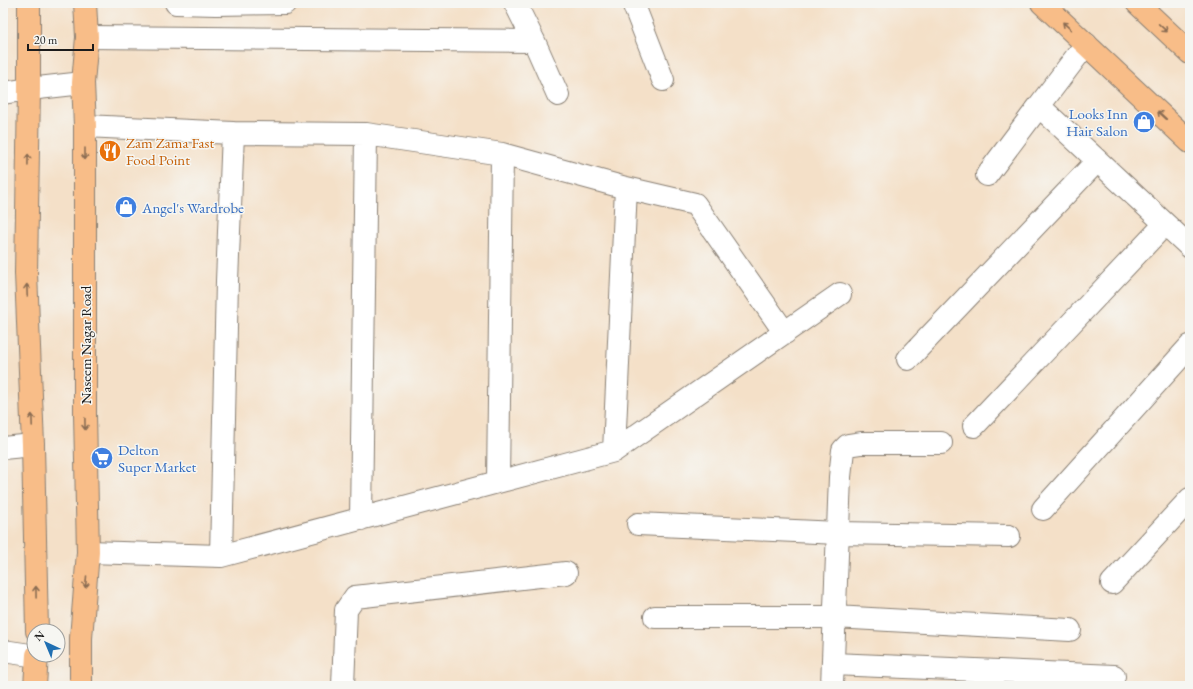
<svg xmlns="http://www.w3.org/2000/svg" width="1193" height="689" viewBox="0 0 1193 689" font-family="'EB Garamond',serif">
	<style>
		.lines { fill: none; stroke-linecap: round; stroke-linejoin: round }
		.minor-casing { stroke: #887e72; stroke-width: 24 }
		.major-casing { stroke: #887e72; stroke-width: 24 }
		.minor { stroke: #fff; stroke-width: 22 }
		.major { stroke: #f8bd88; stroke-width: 22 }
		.oneway { stroke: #8a6c52 }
		.labels { text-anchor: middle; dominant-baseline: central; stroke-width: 3; stroke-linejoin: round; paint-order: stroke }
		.shop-label { font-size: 15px; fill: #366cbe; stroke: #f6f6f2; text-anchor: start }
		.food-label { font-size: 15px; fill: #c56008; stroke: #f6f6f2; text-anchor: start }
		.street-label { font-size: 15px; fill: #1c1c1c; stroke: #f6f6f2 }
	</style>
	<rect width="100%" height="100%" fill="#f6f6f2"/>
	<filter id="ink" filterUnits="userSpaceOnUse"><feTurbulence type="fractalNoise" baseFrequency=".025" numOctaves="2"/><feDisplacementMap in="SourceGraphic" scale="8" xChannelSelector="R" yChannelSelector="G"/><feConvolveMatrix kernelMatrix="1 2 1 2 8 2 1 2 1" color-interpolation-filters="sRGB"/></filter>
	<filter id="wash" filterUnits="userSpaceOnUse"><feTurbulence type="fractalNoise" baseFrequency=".012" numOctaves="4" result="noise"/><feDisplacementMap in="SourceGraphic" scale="16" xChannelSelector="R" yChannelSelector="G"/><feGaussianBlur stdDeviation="0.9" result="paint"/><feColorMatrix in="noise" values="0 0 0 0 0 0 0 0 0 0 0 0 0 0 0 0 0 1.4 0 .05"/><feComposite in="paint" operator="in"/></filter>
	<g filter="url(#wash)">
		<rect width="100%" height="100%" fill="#f4e0c8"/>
	</g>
	<g filter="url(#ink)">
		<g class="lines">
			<g class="minor-casing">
				<path id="minor" d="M176,3l40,1 69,-1
					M515,3l19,38 24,54
					M633,3l30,77
					M87,37l447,4
					M1086,44l-47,62 151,141
					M3,93l26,-4 54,-6
					M85,126l148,7
					M987,175l52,-69
					M908,359l189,-198
					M974,426l191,-202
					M3,448l30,-3
					M614,451l12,-263
					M498,482l4,-328
					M1043,509l147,-163
					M361,519l5,-385
					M638,524l200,9 171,3
					M88,552l133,4 393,-105 226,-157
					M221,556l6,-275 6,-148 133,1 136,20 124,34 69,16 90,129
					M1112,583l78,-84
					M655,617h180l235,13
					M3,651l34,5
					M833,664l281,12
					M343,686l3,-76 9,-13 211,-24
					M832,686l8,-209 3,-27 5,-5 13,-2h80"/>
			</g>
			<g class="major-casing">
				<path id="major" d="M29,3v86l-3,184 7,172 4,186
					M1042,3l148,139
					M1137,3l53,50
					M35,686l2,-31
					M81,686v-48l7,-86 -3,-138v-288l-2,-43 4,-46 -2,-34"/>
			</g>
			<use href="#minor" class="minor"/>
			<use href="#major" class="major"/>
		</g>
		<defs><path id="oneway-shaft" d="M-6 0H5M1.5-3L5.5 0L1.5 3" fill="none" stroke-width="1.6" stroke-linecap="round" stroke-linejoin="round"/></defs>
		<g class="oneway">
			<use href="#oneway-shaft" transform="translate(1067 26) rotate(-137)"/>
			<use href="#oneway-shaft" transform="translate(1163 28) rotate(43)"/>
			<use href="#oneway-shaft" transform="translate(1162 115) rotate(-137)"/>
			<use href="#oneway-shaft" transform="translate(85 154) rotate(90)"/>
			<use href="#oneway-shaft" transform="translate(28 160) rotate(-89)"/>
			<use href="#oneway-shaft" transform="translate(27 290) rotate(-92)"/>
			<use href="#oneway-shaft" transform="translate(32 420) rotate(-92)"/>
			<use href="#oneway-shaft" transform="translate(85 424) rotate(89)"/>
			<use href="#oneway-shaft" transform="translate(86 582) rotate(95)"/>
			<use href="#oneway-shaft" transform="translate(36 592) rotate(-91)"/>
		</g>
	</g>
	<defs>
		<g id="shop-disc" transform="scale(1.15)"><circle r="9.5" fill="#3f7fe0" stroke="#f6f6f2"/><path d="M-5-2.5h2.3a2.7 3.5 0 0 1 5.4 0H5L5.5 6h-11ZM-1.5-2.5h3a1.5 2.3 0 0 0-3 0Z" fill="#fff"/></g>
		<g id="restaurant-disc" transform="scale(1.15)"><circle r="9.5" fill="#e8710a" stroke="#f6f6f2"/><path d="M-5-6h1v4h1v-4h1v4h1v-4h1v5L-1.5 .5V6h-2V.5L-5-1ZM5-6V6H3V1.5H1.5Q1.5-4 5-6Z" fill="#fff"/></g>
		<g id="supermarket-disc" transform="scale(1.15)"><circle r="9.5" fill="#3f7fe0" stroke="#f6f6f2"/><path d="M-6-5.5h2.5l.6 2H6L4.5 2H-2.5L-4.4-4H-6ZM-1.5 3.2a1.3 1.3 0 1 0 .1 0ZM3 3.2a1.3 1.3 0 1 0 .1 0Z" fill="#fff"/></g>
	</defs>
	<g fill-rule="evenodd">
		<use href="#shop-disc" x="1144" y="122"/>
		<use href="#restaurant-disc" x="110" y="151"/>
		<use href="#shop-disc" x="126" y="207"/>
		<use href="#supermarket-disc" x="102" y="458"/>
	</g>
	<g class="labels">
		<g class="shop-label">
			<text x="1128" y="113" text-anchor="end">Looks Inn<tspan x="1128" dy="17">Hair Salon</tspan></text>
			<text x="142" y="207">Angel's Wardrobe</text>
			<text x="118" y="449">Delton<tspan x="118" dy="17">Super Market</tspan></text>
		</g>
		<g class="food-label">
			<text x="126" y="142">Zam Zama Fast<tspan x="126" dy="17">Food Point</tspan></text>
		</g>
		<g class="street-label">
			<text transform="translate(85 345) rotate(-90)">Naseem Nagar Road</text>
		</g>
	</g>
	<rect width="1193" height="689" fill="none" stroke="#f6f6f2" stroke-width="16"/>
	<g transform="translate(46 643) rotate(316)"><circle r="19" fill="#f6f6f2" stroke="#9f9f9c"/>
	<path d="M0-3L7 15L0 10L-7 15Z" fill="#1f6fb2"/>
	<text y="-6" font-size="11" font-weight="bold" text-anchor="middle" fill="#1c1c1c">N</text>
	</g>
	<path d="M28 44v6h65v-6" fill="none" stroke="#1c1c1c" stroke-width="2"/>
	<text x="34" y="44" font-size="12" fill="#1c1c1c" stroke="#f6f6f2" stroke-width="3" paint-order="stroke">20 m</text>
</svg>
